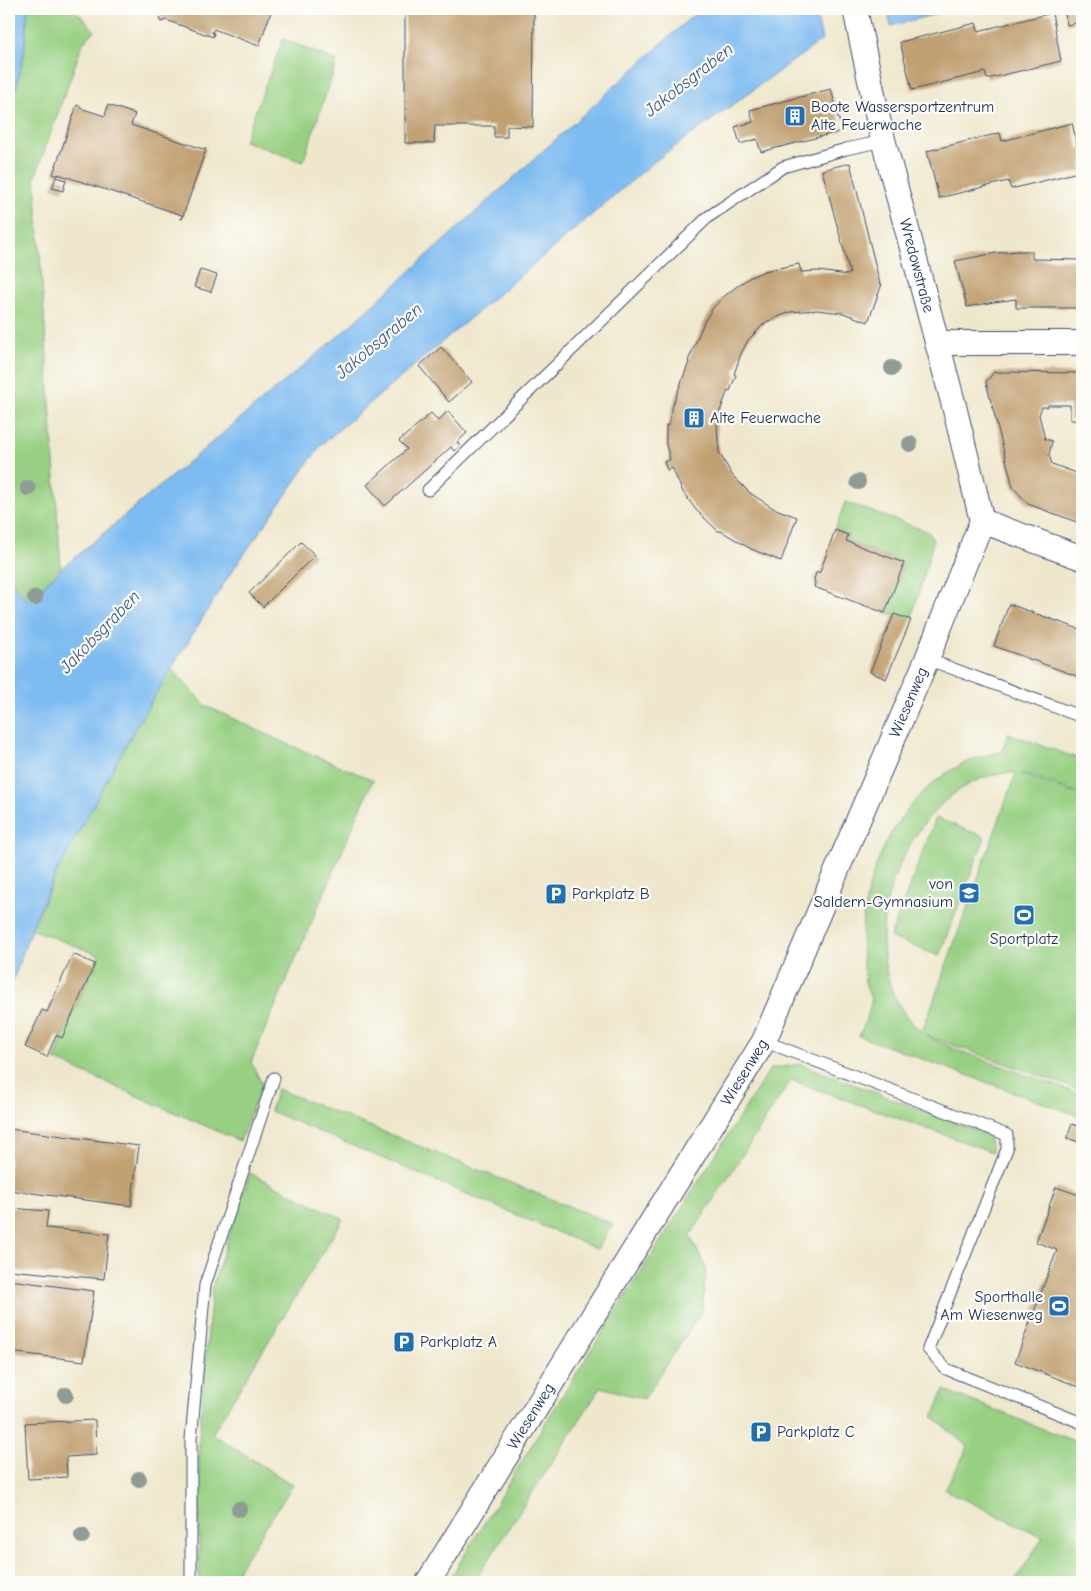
<svg xmlns="http://www.w3.org/2000/svg" width="1091" height="1591" viewBox="0 0 1091 1591" font-family="'Comic Neue',sans-serif">
	<style>
		.green { fill: #98d083; stroke: #5a8070; fill-rule: evenodd }
		.water { fill: #7dbbf1; stroke: #4c75a8 }
		.building { fill: #c1a072 }
		.lines { fill: none; stroke-linecap: round; stroke-linejoin: round }
		.lane-casing { stroke: #3b4b6e; stroke-width: 13 }
		.street-casing { stroke: #3b4b6e; stroke-width: 26 }
		.lane { stroke: #fff; stroke-width: 11 }
		.street { stroke: #fff; stroke-width: 24 }
		.tree { fill: #8f9c96 }
		.labels { text-anchor: middle; dominant-baseline: central; stroke-width: 4.5; stroke-linejoin: round; paint-order: stroke }
		.poi-label { font-size: 16px; fill: #1b2f5e; stroke: #fdfcf7; text-anchor: start }
		.street-label { font-size: 16px; fill: #1b2f5e; stroke: #fdfcf7 }
		.water-label { font-size: 18px; font-style: italic; fill: #38598a; stroke: #fdfcf7 }
	</style>
	<rect width="100%" height="100%" fill="#fdfcf7"/>
	<filter id="ink" filterUnits="userSpaceOnUse"><feTurbulence type="fractalNoise" baseFrequency=".02" numOctaves="2"/><feDisplacementMap in="SourceGraphic" scale="10" xChannelSelector="R" yChannelSelector="G"/><feConvolveMatrix kernelMatrix="1 2 1 2 8 2 1 2 1" color-interpolation-filters="sRGB"/></filter>
	<filter id="wash" filterUnits="userSpaceOnUse"><feTurbulence type="fractalNoise" baseFrequency=".0096" numOctaves="4" result="noise"/><feDisplacementMap in="SourceGraphic" scale="20" xChannelSelector="R" yChannelSelector="G"/><feGaussianBlur stdDeviation="1.12" result="paint"/><feColorMatrix in="noise" values="0 0 0 0 0 0 0 0 0 0 0 0 0 0 0 0 0 1.4 0 .05"/><feComposite in="paint" operator="in"/></filter>
	<g filter="url(#wash)">
		<rect width="100%" height="100%" fill="#efe7cc"/>
		<path class="green" d="M28,9h46l21,22 -12,12 -48,134 26,392 -33,33 -19,-23v-465l15,-60z
			M283,39l54,22 -34,101 -59,-21z
			M845,502l84,30 4,9 -3,13 -19,66 -17,-6 -9,-1 19,-50 -58,-22 2,-6 -13,-5z
			M171,668l35,38 77,36 90,38 -122,282 11,22 -22,57 -185,-81 7,-22 37,-83 -68,-26c40,-90 89,-177 140,-261z
			M1008,733l74,27v34l-53,-19 -8,-1 61,22v295l-157,-56 10,5 22,10 125,45v22l-223,-81c3,-7 13,-29 12,-35 0,-5 -4,-10 -5,-15 -4,-17 -4,-35 -4,-53 3,-79 56,-169 140,-181zM1016,773l-94,259c-37,-29 -44,-82 -36,-125 11,-60 63,-137 130,-134z
			M936,818l49,19 -46,119 -49,-19z
			M800,1064l188,71 4,17 -201,-72 -101,156 16,32 -4,43 -58,88 -43,-12 -127,195h-26l99,-162 223,-351z
			M277,1089l336,135 -16,25 -327,-138z
			M250,1173l93,46 -131,215 81,51 -63,97h-31v-145l13,-150z
			M944,1390l138,54v138h-68l29,-45 -98,-47 23,-43 -35,-30z"/>
		<path class="water" d="M9,9h19l-4,45 -15,60z
			M700,9h115l7,31 -167,121 -334,284 -93,132 -89,144 -84,154 -24,54 -22,63v-413l19,22 33,-32 273,-229z
			M887,9h67l-63,17z"/>
		<g id="blocks">
			<path class="building" d="M166,9h106l-13,37 -43,-16 -2,-1 -2,4h2l-1,4 -47,-17 -5,2 -2,-3 4,-2z
				M405,9h129l-1,118 -26,-1v11h-13v-11h-59l-1,17h-29z
				M1064,9h18v13l-15,3z
				M1052,13l9,48 -74,18 -2,-7 -73,18 -12,-48 76,-19 2,8z
				M831,89l11,42 -81,21 -4,-13 -17,5 -5,-17 18,-5 -3,-12z
				M77,105l4,2 -1,1 25,8 3,-11 27,9 -4,11 72,24 1,-1 2,1 -24,70h-1l1,-4 -124,-41v2l-5,-2z
				M1072,123l6,26 4,-1v23l-71,18 -3,-8 -69,17 -12,-47 73,-18 2,8z
				M850,163l30,121h2l-14,38 -25,-9 -26,-3 -27,2 -24,10 -18,18 -7,14 -7,20 2,1 -6,16 -2,-1 -8,21 -3,15 2,26 13,23 18,18 23,15 24,9 -16,44 -30,-12 -30,-18h-3l-22,-21 -13,-18 -11,-24 -5,2 -3,-8 6,-2 -4,-16v-19h3l2,-14 4,-12 14,-37 -1,-1 16,-39 8,-13 10,-11 14,-11 13,-9 15,-7 35,-7 2,8 17,-1 30,4 2,-2 -28,-103z
				M56,177l10,3 -3,11 -11,-3z
				M1018,251h14v8l50,1v48h-66v-9l-22,3 -27,5 -12,-46 41,-8z
				M200,270l17,5 -6,17 -17,-5z
				M441,347l31,35 -23,20 -30,-36z
				M994,372l88,1v47h-12v-15h-22v2h-6l-3,8 6,24 7,2 -3,14 3,9 30,11v49l-54,-20 -15,-17 -27,-105z
				M448,411l19,22 -10,9 3,4 -6,5 -3,-4 -66,59 -18,-21 40,-36 -8,-8 32,-28 7,8z
				M835,530l13,5 -2,6 58,22 -19,50 -71,-26 1,-4 -1,-4 2,-6 4,-1z
				M301,542l14,13 -52,52 -14,-14z
				M1009,604l73,26v48l-88,-32z
				M894,614l17,6 -25,59 -16,-7z
				M73,954l22,10 -33,74 -6,-3 -9,22 -22,-10 17,-37 5,2z
				M1072,1124l10,4v15l-15,-5z
				M9,1129l130,17 -8,60 -122,-16z
				M1056,1187l26,9v192l-67,-26 42,-112 -21,-8z
				M9,1208l39,3 -2,17 63,6 -5,45 -95,-9z
				M9,1280l85,11 -10,70 -75,-9z
				M95,1420l1,35 -30,2 1,20 -39,2 -3,-56z"/>
		</g>
	</g>
	<g filter="url(#ink)">
		<use href="#blocks" fill-opacity="0" stroke="#3b4b6e" stroke-width="1"/>
		<g class="lines">
			<g class="lane-casing">
				<path id="lane" d="M428,490l280,-273 75,-50 63,-18 37,-8
					M927,659l155,58
					M764,1041l243,94v14l-79,200 18,20 136,54
					M191,1582v-143l14,-154 69,-207"/>
			</g>
			<g class="street-casing">
				<g id="street">
					<path id="s1" d="M855,9l25,119 74,278 28,115"/>
					<path d="M937,343h145"/>
					<path d="M982,521l100,37"/>
					<path id="s2" d="M428,1582l336,-541 163,-382 55,-138"/>
				</g>
			</g>
			<use href="#lane" class="lane"/>
			<use href="#street" class="street"/>
		</g>
		<g class="tree">
			<circle cx="892" cy="368" r="8"/>
			<circle cx="910" cy="444" r="8"/>
			<circle cx="858" cy="482" r="8"/>
			<circle cx="28" cy="488" r="8"/>
			<circle cx="35" cy="598" r="8"/>
			<circle cx="66" cy="1395" r="8"/>
			<circle cx="139" cy="1479" r="8"/>
			<circle cx="239" cy="1509" r="8"/>
			<circle cx="82" cy="1536" r="8"/>
		</g>
	</g>
	<defs>
		<g id="building-square" transform="scale(1.125)"><rect x="-9" y="-9" width="18" height="18" rx="4" fill="#1f6fb2" stroke="#fdfcf7"/><path d="M-4-6H4V6H1V3H-1V6H-4ZM-2.5-4.3h1.7v1.8h-1.7ZM.8-4.3h1.7v1.8H.8ZM-2.5-1h1.7V.8h-1.7ZM.8-1h1.7V.8H.8Z" fill="#fff"/></g>
		<g id="school-square" transform="scale(1.125)"><rect x="-9" y="-9" width="18" height="18" rx="4" fill="#1f6fb2" stroke="#fdfcf7"/><path d="M0-5L7-2L0 1L-7-2ZM-4 1L0 2.5L4 1V4Q0 6-4 4Z" fill="#fff"/></g>
		<g id="parking-square" transform="scale(1.125)"><rect x="-9" y="-9" width="18" height="18" rx="4" fill="#1f6fb2" stroke="#fdfcf7"/><path d="M-3.5-5.5H1a3.5 3.5 0 0 1 0 7H-1V5.5H-3.5ZM-1-3.4V-.6H.8a1.4 1.4 0 0 0 0-2.8Z" fill="#fff"/></g>
		<g id="stadium-square" transform="scale(1.125)"><rect x="-9" y="-9" width="18" height="18" rx="4" fill="#1f6fb2" stroke="#fdfcf7"/><path d="M0-5a6.5 5 0 1 0 0 10a6.5 5 0 1 0 0-10ZM-3.5-1.8h7v3.6h-7Z" fill="#fff"/></g>
	</defs>
	<g fill-rule="evenodd">
		<use href="#building-square" x="795" y="116"/>
		<use href="#building-square" x="694" y="418"/>
		<use href="#school-square" x="969" y="893"/>
		<use href="#parking-square" x="556" y="894"/>
		<use href="#stadium-square" x="1024" y="915"/>
		<use href="#stadium-square" x="1059" y="1306"/>
		<use href="#parking-square" x="404" y="1342"/>
		<use href="#parking-square" x="761" y="1432"/>
	</g>
	<g class="labels">
		<g class="poi-label">
			<text x="811" y="107">Boote Wassersportzentrum<tspan x="811" dy="18">Alte Feuerwache</tspan></text>
			<text x="710" y="418">Alte Feuerwache</text>
			<text x="953" y="884" text-anchor="end">von<tspan x="953" dy="18">Saldern-Gymnasium</tspan></text>
			<text x="572" y="894">Parkplatz B</text>
			<text x="1024" y="939" text-anchor="middle">Sportplatz</text>
			<text x="1043" y="1297" text-anchor="end">Sporthalle<tspan x="1043" dy="18">Am Wiesenweg</tspan></text>
			<text x="420" y="1342">Parkplatz A</text>
			<text x="777" y="1432">Parkplatz C</text>
		</g>
		<g class="street-label">
			<text stroke="none"><textPath href="#s1" startOffset="264">Wredowstraße</textPath></text>
			<text stroke="none"><textPath href="#s2" startOffset="1005">Wiesenweg</textPath></text>
			<text stroke="none"><textPath href="#s2" startOffset="600">Wiesenweg</textPath></text>
			<text stroke="none"><textPath href="#s2" startOffset="195">Wiesenweg</textPath></text>
		</g>
		<g class="water-label">
			<text transform="translate(689 80) rotate(-38)">Jakobsgraben</text>
			<text transform="translate(379 341) rotate(-40)">Jakobsgraben</text>
			<text transform="translate(100 632) rotate(-46)">Jakobsgraben</text>
		</g>
	</g>
	<rect width="1091" height="1591" fill="none" stroke="#fdfcf7" stroke-width="30"/>
</svg>
